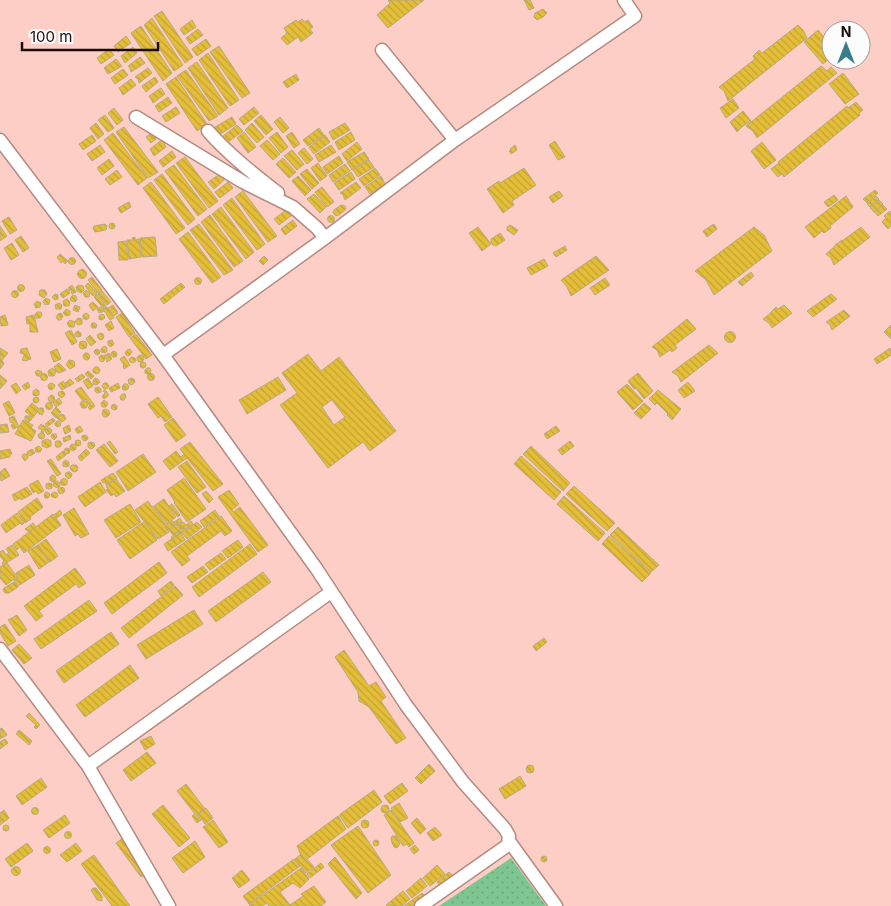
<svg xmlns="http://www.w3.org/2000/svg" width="891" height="906" viewBox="0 0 891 906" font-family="Inter,sans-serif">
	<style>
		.grass { fill: url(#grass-dots) }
		.building { fill: url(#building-back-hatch); stroke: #b7aa84; fill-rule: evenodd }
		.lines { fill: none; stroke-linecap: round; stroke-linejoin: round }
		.minor-casing { stroke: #b58a81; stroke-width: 15 }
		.minor { stroke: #fff; stroke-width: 12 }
	</style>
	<defs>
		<pattern id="grass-dots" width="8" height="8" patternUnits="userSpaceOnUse" patternTransform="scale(1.25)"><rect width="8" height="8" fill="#7dc691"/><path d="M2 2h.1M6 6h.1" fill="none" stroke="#6ba97c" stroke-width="1.8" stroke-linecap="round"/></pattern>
		<pattern id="building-back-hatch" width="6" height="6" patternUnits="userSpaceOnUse" patternTransform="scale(1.25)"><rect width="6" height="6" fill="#e4be38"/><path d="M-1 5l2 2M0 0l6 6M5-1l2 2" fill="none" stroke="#c3a230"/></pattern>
	</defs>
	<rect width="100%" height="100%" fill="#fccec5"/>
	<path class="grass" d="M511,858l35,48h-107z"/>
	<path class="building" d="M389,0h35l-36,28 -11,-13 13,-12 -2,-2z
		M524,0h6l4,8 -5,2z
		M543,9l4,4 -4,4 -6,3 -3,-3 1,-4z
		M162,11l31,46 -8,6 -31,-47z
		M152,18l31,47 -9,6 -30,-46z
		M302,19l2,3 4,-2 5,7 -3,2 3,4 -12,9 -3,-5 -11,8 -6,-7 6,-5 -3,-5 12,-8 2,2z
		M192,20l4,7 -12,8 -4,-6z
		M798,25l5,5 4,8 -79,63 -4,-10 -5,-4 36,-28 -2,-3 6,-6 3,3z
		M141,26l31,47 -9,8 -32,-48z
		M198,29l5,6 -13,9 -4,-6z
		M818,30l13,16v12l-8,6 -19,-22z
		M126,36l5,7 -13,9 -4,-6z
		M206,39l5,7 -14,10 -5,-7z
		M219,46l31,47 -8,5 -32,-46z
		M133,47l4,6 -12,10 -4,-7z
		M109,49l5,6 -13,9 -4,-6z
		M208,53l31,47 -9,6 -31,-46z
		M140,57l5,6 -14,9 -1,-4 -2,-2z
		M116,59l6,7 -14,8 -4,-6z
		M197,62l31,46 -9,7 -31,-47z
		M821,66l6,5 4,-4 6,6 -80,65 -4,-7 -7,-5z
		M148,68l4,5 -13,10 -1,-4 -3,-2z
		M123,69l5,6 -13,9 -4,-6z
		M186,70l32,46 -9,5 -32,-45z
		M843,73l16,21 -14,10 -16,-20z
		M296,74l3,6 -12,8 -4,-6z
		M155,77l3,5 -12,10 -4,-6z
		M176,77l31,47 -10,7 -31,-47z
		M131,79l5,6 -13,10 -4,-7z
		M161,88l4,6 -12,9 -2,-4 -2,-3z
		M168,97l4,6 -13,9 -4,-6z
		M733,99l6,9 -13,10 -6,-10z
		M856,102l7,8 -4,3 1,2 -76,62 -2,-3 -4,3 -7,-8 8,-6 -1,-1 69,-56 1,2z
		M176,107l4,6 -14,9 -4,-6z
		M254,107l5,6 -15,12 -5,-6z
		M114,108l9,12 -6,5 -9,-12z
		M743,111l8,10 -8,5 -6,6 -7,-10z
		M105,115l9,13 -6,4 -10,-12z
		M261,115l12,14 -7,6 -12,-14z
		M232,117l4,7 -17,11 -4,-8z
		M280,117l9,11 -6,5 -9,-11z
		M96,123l8,11 -6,5 -8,-11z
		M252,123l12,14 -7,6 -12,-13z
		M345,123l5,7 -17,10 -4,-8z
		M237,125l6,6 -16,12 -5,-6z
		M124,127l34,45 -10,6 -32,-46z
		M319,128l5,7 -16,11 -5,-6z
		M154,131l2,3 -2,2 2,3 -5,4 -5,-6z
		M244,132l12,15 -8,6 -11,-15z
		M277,132l11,15 -7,6 -12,-15z
		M292,132l8,12 -6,4 -8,-12z
		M351,132l4,8 -16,10 -4,-8z
		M113,133l34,45 -9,7 -34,-45z
		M92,135l4,6 -13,9 -4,-6z
		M325,135l5,7 -16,12 -5,-7z
		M162,140l4,7 -12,9 -4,-7z
		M267,140l13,14 -7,6 -13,-14z
		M555,141l10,16 -7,3 -9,-15z
		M357,142l5,7 -15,12 -5,-7z
		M762,142l14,18 -12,9 -13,-18z
		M100,145l5,7 -13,9 -5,-7z
		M331,145l5,7 -17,10 -4,-7z
		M515,145l2,5 -6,4 -2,-3 2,-1 -1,-1z
		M304,148l9,11 -6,5 -9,-11z
		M292,150l12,14 -7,6 -13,-14z
		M172,151l4,6 -13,10 -4,-6z
		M364,152l5,7 -17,11 -5,-8z
		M339,156l4,7 -16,11 -4,-7z
		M185,157l33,44 -9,7 -33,-45z
		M283,158l13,14 -7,6 -13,-14z
		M109,159l5,7 -12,9 -5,-7z
		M369,160l5,7 -16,10 -5,-7z
		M318,163l9,13 -7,5 -9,-13z
		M345,164l5,7 -17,11 -4,-7z
		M174,165l33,44 -9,7 -33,-45z
		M375,168l5,7 -16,11 -5,-7z
		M524,168l12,17 -24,16 2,4 -11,8 -16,-24 12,-8 1,2z
		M307,169l12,14 -7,6 -12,-15z
		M117,170l5,7 -12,8 -5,-6z
		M351,172l4,7 -16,11 -5,-7z
		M162,174l33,45 -7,6 -34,-45z
		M220,174l5,5 -11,10 -6,-7z
		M298,176l13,14 -6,6 -13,-15z
		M381,176l4,8 -15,10 -5,-7z
		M151,182l34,46 -9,6 -33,-46z
		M228,182l5,6 -13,10 -5,-6z
		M356,182l5,6 -16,12 -2,-5 -3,-2z
		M322,187l12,15 -7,5 -12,-15z
		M875,190l3,3 -11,10 -4,-4z
		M243,191l34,45 -9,6 -33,-45z
		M559,191l4,5 -10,7 -4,-6z
		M314,194l12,13 -6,6 -13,-14z
		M834,195l4,5 -10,7 -4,-5z
		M846,196l7,11 -23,19 1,2 -7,5 -2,-2 -8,7 -9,-11z
		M876,196l3,3 -9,8 -3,-3z
		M232,198l33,46 -8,6 -34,-45z
		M879,200l4,4 -9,8 -4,-4z
		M129,202l2,5 -10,6 -3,-5z
		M341,205l4,1 1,3 -7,6 -3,1 -3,-3 1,-3z
		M883,205l4,4 -9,7 -4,-4z
		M221,207l33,45 -8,7 -34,-45z
		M286,210l5,6 -12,9 -5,-6z
		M890,211l1,2v13l-3,3 -6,-7 4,-4 -2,-2z
		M210,215l33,46 -9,6 -33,-45z
		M327.5 219a3.5 3.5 0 1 1 7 0a3.5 3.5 0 1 1-7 0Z
		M9,217l8,13 -7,4 -8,-13z
		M293,220l4,6 -12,9 -4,-6z
		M109 226a3 3 0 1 1 6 0a3 3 0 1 1-6 0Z
		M105,224l2,2 -1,4 -11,2 -2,-4 1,-2z
		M199,224l34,46 -9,5 -34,-45z
		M714,224l3,5 -10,8 -4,-6z
		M510,225l8,5 -4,5 -7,-5v-3z
		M0,226l7,10 -7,5z
		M478,227l13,17 -9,7 -13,-18z
		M754,227l10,8 8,16 -58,44 -8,-15 -11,-9z
		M861,227l9,10 -36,28 -3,-7 -5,-4 9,-8v-1l7,-5v1z
		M188,232l33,45 -9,6 -33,-44z
		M500,233l5,7 -9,6 -3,-1 -2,-2v-4z
		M21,236l8,12 -6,4 -8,-12z
		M135,237v3l4,-1 2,18 -12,2 -2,-19h6l-1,-2z
		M155,237l2,19 -15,1 -2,-19z
		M126,241l2,19h-9l-1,-18z
		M12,243l7,12 -8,5 -7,-12z
		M565,246l2,4 -11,7 -3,-4z
		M60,254l8,7 -3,3 -2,-3 -2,2 -4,-6z
		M264,256l4,4 -5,5 -4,-4z
		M596,256l13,14 -38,26 -4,-9 -6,-7z
		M68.5 261a3.5 3.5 0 1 1 7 0a3.5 3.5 0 1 1-7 0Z
		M544,259l4,7 -17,9 -4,-7z
		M77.5 274a4.5 4.5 0 1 1 9 0a4.5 4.5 0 1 1-9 0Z
		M751,272l3,4 -12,10 -4,-4z
		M92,277l10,13 -4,3 -10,-13z
		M194.5 281a3.5 3.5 0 1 1 7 0a3.5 3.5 0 1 1-7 0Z
		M605,278l5,7 -15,10 -5,-7z
		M88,283l9,10 -4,3 -8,-10z
		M181,283l4,4 -21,17 -4,-5z
		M17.5 288a3.5 3.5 0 1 1 7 0a3.5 3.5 0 1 1-7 0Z
		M72,285l4,7 -4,2 -1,-2 2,-1 -1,-1 -2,1 -2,-3z
		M79,285l4,1 1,4 -3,3 -4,-2 -1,-4z
		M67,289l3,4 -7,5 -3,-4z
		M40,290h5l2,4 -3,4 -5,-3z
		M86,290l4,3 -1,4h-4l-2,-4z
		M11.5 294a3.5 3.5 0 1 1 7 0a3.5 3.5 0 1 1-7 0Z
		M102,291l9,11 -4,3 -9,-11z
		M55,294l3,1v4l-3,1 -3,-3z
		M97,294l9,12 -3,2 -9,-11z
		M831,294l6,5 -24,18 -6,-6z
		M73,295l3,1 1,4 -2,2 -4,-1 -1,-3z
		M46,298l4,2 -1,4 -4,1 -2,-4z
		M67,299l3,3 -1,4h-5l-1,-5z
		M37,301l4,2 -1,4 -4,1 -2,-4z
		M93,302l5,5 -5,4 -4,-6z
		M59,303l3,2 -1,4h-5l-1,-4z
		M75,305l5,2 -2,5 -5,-2z
		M113,305l5,8 -4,3 -6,-8z
		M784,305l8,8 -20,15 -3,-5 -6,-4 8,-6h-1l6,-6 2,2z
		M101,307l3,4 -5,2 -2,-4z
		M107,307l7,11 -4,2 -7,-11z
		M66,309l4,2v4l-4,1 -3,-3z
		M844,310l6,6 -18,14 -2,-5 -4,-3z
		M37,312h4l1,3 -2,3h-4l-1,-3z
		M61,313l2,3 -2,4h-3l-2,-3 2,-3z
		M86,313l3,2v3l-3,2 -3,-2v-3z
		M122,313l13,20 -6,4 -13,-20z
		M101,314l3,1 1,3 -3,2 -3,-1v-3z
		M5,315l3,10 -7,1 -1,-9z
		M34,315l4,17h-8v-8h-3l-1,-7z
		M78,318l4,1v5l-4,1 -3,-4z
		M687,319l9,10 -21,16 2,3 -5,4 -2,-2 -10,7 -3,-7 -5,-3z
		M70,320l5,2 -1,5h-5l-2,-4z
		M111,321l3,7 -5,3 -4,-6z
		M92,323h3l2,2 -1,3h-4l-1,-2z
		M891,325v14l-7,-7z
		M71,330l6,12 -5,3 -7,-12z
		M78,331l3,2v3l-3,1 -3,-1v-3z
		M724.5 337a5.5 5.5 0 1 1 11 0a5.5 5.5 0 1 1-11 0Z
		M100,333l3,1 1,2 -1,3 -3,1 -2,-2 -1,-3z
		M136,334l16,21 -6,4 -16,-21z
		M90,335l6,7 -5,4 -5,-7z
		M112,340l2,4 -3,3 -3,-2v-4z
		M79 345a4 4 0 1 1 8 0a4 4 0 1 1-8 0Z
		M709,345l9,8 -37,29 -3,-6 -6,-4z
		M104,346l3,2v3l-2,2 -4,-1v-3z
		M0,348l8,5 -6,7 2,4 -4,5z
		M27,348l4,11 -6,2 -3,-1 2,-4v-2l-4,-1 1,-4z
		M890,348l1,7 -14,9 -3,-5z
		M57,349l4,10 -7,3 -4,-10z
		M96,349l3,1 1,3 -2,2 -3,-1 -1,-3z
		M130,349l2,3 -2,3 -3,1 -2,-3 2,-3z
		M113,351l3,1 1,2 -1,3h-3l-2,-2v-2z
		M85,353h3l2,3 -1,3 -2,1 -3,-1 -1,-3z
		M109,353l3,6 -5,3 -2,-7z
		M308,354l13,17 18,-14 57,74 -26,20 -7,-9 -35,26 -48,-63 17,-12 -15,-20zM332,400l13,17 -11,8 -12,-18z
		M101,355l4,1v3l-2,3 -3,-1 -1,-4z
		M140,355l3,1 1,3 -2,3h-3l-2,-2v-3z
		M124,356l6,9 -6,4 -1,-3 1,-1 -4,-6z
		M131,357l4,1 1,3 -3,2 -3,-1 -1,-3z
		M69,360l5,1 1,5 -5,3 -4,-4z
		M140 365a3 3 0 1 1 6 0a3 3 0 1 1-6 0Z
		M59,363l7,7 -7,3 -2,-1 -3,-5z
		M95,367h3l2,3 -1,3 -3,1 -3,-2v-3z
		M52,368l4,3 -2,5h-5l-1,-5z
		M147,368h3l1,3 -1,3h-3l-2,-1v-3z
		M38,370l4,2 -1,4h-4l-2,-4z
		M88,371l6,5 -3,3 -6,-5z
		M638,373l15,18 -9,8 -8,-11 -2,1 -6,-8z
		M147.5 377a3.5 3.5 0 1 1 7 0a3.5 3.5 0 1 1-7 0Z
		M40.5 377a3.5 3.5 0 1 1 7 0a3.5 3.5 0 1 1-7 0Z
		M82,374l3,3 -7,5 -3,-3z
		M0,375l7,6 -7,8z
		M278,377l8,13 -39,24 -8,-14z
		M88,378l5,8 -5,3 -5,-8z
		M95,378l3,1 2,3 -2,2 -2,1 -3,-1v-3z
		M131,378l3,1 1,3 -3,3 -3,-1 -1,-4z
		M70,379l4,4 -6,4 -3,-4z
		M63,381l4,6 -5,3 -4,-5z
		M28,382l2,5 -5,3 -3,-4z
		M688,382l7,9 -11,7 -6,-8z
		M16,383l5,7 -5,4 -5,-8z
		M52,383l3,2 -1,3 -2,2 -3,-1 -1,-3 1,-2z
		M104,383h3l2,3 -2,3h-3l-2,-3z
		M118,383l2,5 -9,4 -2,-4z
		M124,384h3l2,2 -1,3 -2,1h-3l-1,-3z
		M627,384l16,17 -10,9 -16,-18z
		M81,387l14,19 -5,4 -2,-3 2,-1 -4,-7 -3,2 -8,-10z
		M99,387l2,2v3l-4,1 -2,-2v-3z
		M36,389l3,2v4l-3,1 -3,-1v-4z
		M105,390l4,5 -5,4 -2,-3 3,-3 -2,-2z
		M658,390l23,19 -9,11 -5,-5 1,-1 -11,-11 -2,2 -6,-6z
		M61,391l3,1 1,3 -3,3 -3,-2 -1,-3z
		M122,394h3l1,3 -2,3h-3l-1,-3z
		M51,395l3,1 1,4 -3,3 -3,-2 -1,-3z
		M33 400a3 3 0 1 1 6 0a3 3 0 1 1-6 0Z
		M158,397l14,20 -7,5 -4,-6 -3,2 -10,-14z
		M59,398l3,5 -6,4 -3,-4z
		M104,400l4,3 -2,4h-4l-1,-4z
		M9,401l6,12 -6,3 -6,-12z
		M82,401h4l2,3 -2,4h-4l-2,-4z
		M45.5 406a3.5 3.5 0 1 1 7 0a3.5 3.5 0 1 1-7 0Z
		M32,403l6,5 -2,3 1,1 -4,6 -8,-7z
		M644,403l7,6 -10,10 -7,-6z
		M115,404l2,2v3l-3,1 -3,-2 1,-3z
		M56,407l5,5 -5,6 -5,-5z
		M39,408h4l1,3 -2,4 -3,-1 -2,-3z
		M106,409l3,2 1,3 -3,3h-3l-2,-3 1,-4z
		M61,414l3,1 2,4 -4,3 -5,-4z
		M14,416l5,11 -6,2 -2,-4 2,-1 -1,-2 -1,1 -2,-5z
		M25,416h5l2,3 -3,3 -4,-2z
		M53,418l2,3 -8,6 -2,-3z
		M173,418l13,17 -10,7 -12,-17z
		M23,420l10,5 -2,3 5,3 -5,10 -16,-7z
		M57,421h2l2,2 -1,3 -3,1 -2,-2v-2z
		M7,424l2,8 -9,1v-8z
		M41,424l5,3 -3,6 -2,-1 1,-2 -4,-2z
		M69,425l2,6 -6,3 -2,-6z
		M80,426l3,5 -4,2h-2l-2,-4z
		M556,426l4,5 -13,8 -3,-5z
		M47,428h3l2,2 -1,3 -3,2 -2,-2 -1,-3z
		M40,433h3l2,2 -1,3 -2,1 -3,-1 -1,-3z
		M52,434h4l1,3 -3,3 -3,-3z
		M70,435l1,4 -7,3 -1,-4z
		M84,435l3,1 1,2 -1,2 -3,1 -2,-2v-3z
		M47,439l4,2v5l-4,2 -5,-2v-5z
		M75 443a3 3 0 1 1 6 0a3 3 0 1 1-6 0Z
		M56,441h4l2,3 -2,3h-4l-1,-3z
		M110,441l8,11 -3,2 -8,-11z
		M570,441l4,5 -12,9 -4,-5z
		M91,442l3,1 1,3 -2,2 -3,1 -2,-2v-4z
		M190,442l33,42 -10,7 -26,-33 -17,12 -7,-9 13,-10 5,6 3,-3 -4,-5z
		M72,444l4,1v4l-3,2 -3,-2v-3z
		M104,444l14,17 -8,6 -14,-17z
		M39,446l3,3 -2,3h-4l-1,-4z
		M531,446l39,37 -7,8 -40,-37z
		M64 451a3 3 0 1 1 6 0a3 3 0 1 1-6 0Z
		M10,449l2,5h-2v3l-10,2v-8z
		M32,449l3,4 -5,3 -3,-4z
		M86,449l4,4 -9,8 -3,-4z
		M63,451l3,4 -8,6 -2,-4z
		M23,454h5v4l-3,3 -3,-4z
		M143,454l13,18 -28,19 -12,-19z
		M521,456l40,36 -7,8 -40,-36z
		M51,459l10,15 -4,2 -10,-15z
		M66,460l3,2v4l-3,1 -3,-1v-4z
		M187,461l19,26 -9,6 -19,-26z
		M72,465h4l2,2 -1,4 -3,1 -3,-2 -1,-3z
		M5,468l5,8 -9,5 -1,-9z
		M67,472h3l2,2 -1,3 -2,2 -3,-2 -1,-3z
		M113,473l4,5 -11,7 -1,-3 -2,1 -2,-3z
		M52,475l3,1 1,3 -1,2 -3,1 -2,-2v-3z
		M184,478l22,31 -19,13 -13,-19 1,-1 -8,-12z
		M60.5 482a3.5 3.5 0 1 1 7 0a3.5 3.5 0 1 1-7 0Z
		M116,479l9,12 -9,6 -2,-3 -3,2 -5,-6 2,-1 -2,-3z
		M38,480l6,11 -6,3 -2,-3 -3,2 -4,-8z
		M57,481l3,2v3l-2,2 -3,-1 -2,-2 1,-3z
		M100,482l6,10 -21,15 -7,-10z
		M49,483l3,1v4l-3,1 -3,-1v-4z
		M574,486l41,37 -8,8 -41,-37z
		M27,487l5,7 -11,6 -1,-2 -5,3 -3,-6z
		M61,487l3,1 1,3 -2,2 -3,1 -2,-2v-3z
		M229,490l10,14 -7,6 1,2 7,-5 28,38 -10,7 -40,-55z
		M206,491l7,8 -4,4 -7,-9z
		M46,492l3,1 1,3 -2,2h-3l-1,-3z
		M54,492l3,1 1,3 -2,2 -4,-1 -1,-3z
		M564,496l41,37 -7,8 -41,-37z
		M37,498l6,9 -13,10 1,2 -6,4 -7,-11z
		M164,499l12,18 -9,7 -13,-18z
		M148,501l4,6 1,-1 13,19 -1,1 4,6 -11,7 -23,-29z
		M130,504l11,18 -25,16 -12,-18z
		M172,504l8,11 -2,2 -9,-11z
		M74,508l15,26 -8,4 -3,-4 -3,2 -12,-21z
		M60,510l2,4 -5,4 -3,-3z
		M215,510l4,6 -15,11 -4,-6z
		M17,513l7,10 -2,2 -2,-2 -14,10 -5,-8z
		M53,514l8,11 -37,28 -4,-6 -3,3 -4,-6z
		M221,516l11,15 -7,5 -4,-5 -34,25 3,4 -8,6 -11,-14z
		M180,518l2,4 -6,2 -2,-2z
		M145,521l12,19 -27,19 -13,-19z
		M173,521l2,4 -7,5 -3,-4z
		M191,521l2,3 -21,15 -1,-2z
		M183,522l3,3 -5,4 -3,-4z
		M197,522l5,5 -15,12 -5,-6z
		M33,523l3,4 -7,5 -4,-3z
		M177,524l4,5 -8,6 -4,-5z
		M618,527l41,38 -8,7 -41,-37z
		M181,533l4,7 -17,11 -4,-7z
		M609,536l42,37 -9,9 -40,-38z
		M46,539l12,17 -8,6 -12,-17z
		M238,540l5,7 -15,11 -6,-7z
		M250,544l7,10 -58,43 -7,-10z
		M12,545l7,10 -16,10 -1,-2 2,-2 -4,-5v-4l3,-2 3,5 3,-2 -3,-4z
		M38,545l11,17 -10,7 -11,-18z
		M221,553l5,6 -16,11 -5,-6z
		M159,562l8,11 -55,41 -8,-11z
		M7,563l10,14 -11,8 -6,-7v-11z
		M29,565l6,10 -17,11 -4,-6 4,-2 -2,-5z
		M203,566l5,6 -16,11 -5,-6z
		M75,568l11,15 -7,5 -3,-4 -37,27 4,5 -7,5 -12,-15z
		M263,572l8,10 -55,40 -8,-11z
		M171,581l3,4 -13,11 -3,-5z
		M14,582l4,5 -9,6h-4l-2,-3 1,-2z
		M175,586l8,9 -54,43 -8,-10z
		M89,600l8,11 -56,38 -7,-10z
		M194,610l9,14 -57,35 -9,-14z
		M17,615l10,15 -8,6 -11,-16z
		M5,624l11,17 -8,5 -8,-13v-6z
		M111,632l8,12 -55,39 -8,-12z
		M544,638l3,4 -11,9 -3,-5z
		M19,644l13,14 -8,6 -12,-14z
		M344,650l25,36 7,-4 10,15 -5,4 25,37 -10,6 -27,-37 -10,-6 -1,-9 -23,-35z
		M130,665l9,13 -54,39 -9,-12z
		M29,713l11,12 -4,4 -2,-2 2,-2 -10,-9z
		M2,728l5,7 -7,4v-10z
		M19,730l13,11 -3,4 -13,-11z
		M151,736l4,8 -10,6 -5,-9z
		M5,739l3,4 -8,6v-7z
		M147,752l9,11 -25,18 -8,-11z
		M429,764l6,7 -14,13 -6,-6z
		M526 769a4 4 0 1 1 8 0a4 4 0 1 1-8 0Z
		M520,776l6,10 -21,13 -6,-10z
		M41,778l6,9 -25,18 -6,-9z
		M402,783l6,8 -18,13 -6,-8z
		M186,784l19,25 -8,5 4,6 -4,3 -5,-7 3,-2 -18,-23z
		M374,790l8,12 -34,26 -9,-13z
		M399,803l9,15 -8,4 -9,-14z
		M163,805l27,33 -11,9 -27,-33z
		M381 809a4 4 0 1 1 8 0a4 4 0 1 1-8 0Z
		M31.5 811a3.5 3.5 0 1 1 7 0a3.5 3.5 0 1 1-7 0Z
		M206,808l7,10 -8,6 -7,-10z
		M4,810l5,8 -9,7v-12z
		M391,810l23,33 -5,4 -2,-3 -4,2 -19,-31z
		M65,815l5,8 -21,15 -6,-8z
		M338,816l8,13 -40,31 -6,-7 -3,-7z
		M417,818l9,11 -6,5 -9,-11z
		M213,820l15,22 -9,6 -16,-21z
		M361 824a4 4 0 1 1 8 0a4 4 0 1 1-8 0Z
		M3 828a3 3 0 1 1 6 0a3 3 0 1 1-6 0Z
		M358,826l33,49 -23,18 -37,-48z
		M435,827l7,8 -9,6 -6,-8z
		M64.5 835a3.5 3.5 0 1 1 7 0a3.5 3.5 0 1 1-7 0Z
		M392,836h4l4,8 -3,4 -3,-1 -2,-4 -1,-4z
		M123,838l25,35 -7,4 -25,-34z
		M373 843a3 3 0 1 1 6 0a3 3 0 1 1-6 0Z
		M195,841l10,16 -22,16 -11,-15z
		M27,843l6,8 -22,16 -6,-8z
		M76,843l6,8 -15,11 -7,-7z
		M415,845l4,5 -5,4 -4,-5z
		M43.5 850a3.5 3.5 0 1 1 7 0a3.5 3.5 0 1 1-7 0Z
		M301,854l5,7 2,-1 6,7 -8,6 -11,-14z
		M94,855l36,51h-18l-31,-42z
		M541 859a3 3 0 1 1 6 0a3 3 0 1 1-6 0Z
		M335,857l27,36 -6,6 -28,-35z
		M294,859l6,7 -51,38 -6,-8z
		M321,863l3,4 -14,11 -3,-4z
		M437,865l8,9 -15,12 -7,-8z
		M11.5 871a4.5 4.5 0 1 1 9 0a4.5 4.5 0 1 1-9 0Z
		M301,868l8,11 -9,9 -7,-5 -13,9 10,13 13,-9 -2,-2 13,-8 12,16 -5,4h-52l-2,-3 -5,3h-12l-1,-1z
		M242,870l8,10 -11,8 -7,-10z
		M449,872l3,3 -12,11 -3,-4z
		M421,878l6,8 -15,12 -6,-7z
		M93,888h3l6,8v5l-5,-1 -6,-10z
		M403,891l7,8 -8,7 -16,-1z
		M422,893l4,4 -12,9h-10z"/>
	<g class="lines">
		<g class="minor-casing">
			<path id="minor" d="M382,50l73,90
				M136,117l107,65 50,25 24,21 8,10
				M208,131c20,23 47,44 70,62
				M0,140l163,215 153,213 90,137 57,77 42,47 4,7 -1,9 -87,61
				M163,355l162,-117 130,-98 180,-124 -11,-16
				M0,649l88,117 81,140
				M88,766l243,-174
				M509,841l47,65"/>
		</g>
		<use href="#minor" class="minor"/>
	</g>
	<g transform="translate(846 45)"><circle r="24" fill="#fbfcfb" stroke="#a29c9b"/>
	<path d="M0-4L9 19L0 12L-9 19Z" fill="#387d8a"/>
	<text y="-8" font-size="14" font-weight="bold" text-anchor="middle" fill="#1c0d0a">N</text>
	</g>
	<path d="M22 42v8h136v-8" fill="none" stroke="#1c0d0a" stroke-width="2.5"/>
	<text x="30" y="42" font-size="15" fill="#1c0d0a" stroke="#fbfcfb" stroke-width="4" paint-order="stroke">100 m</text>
</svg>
